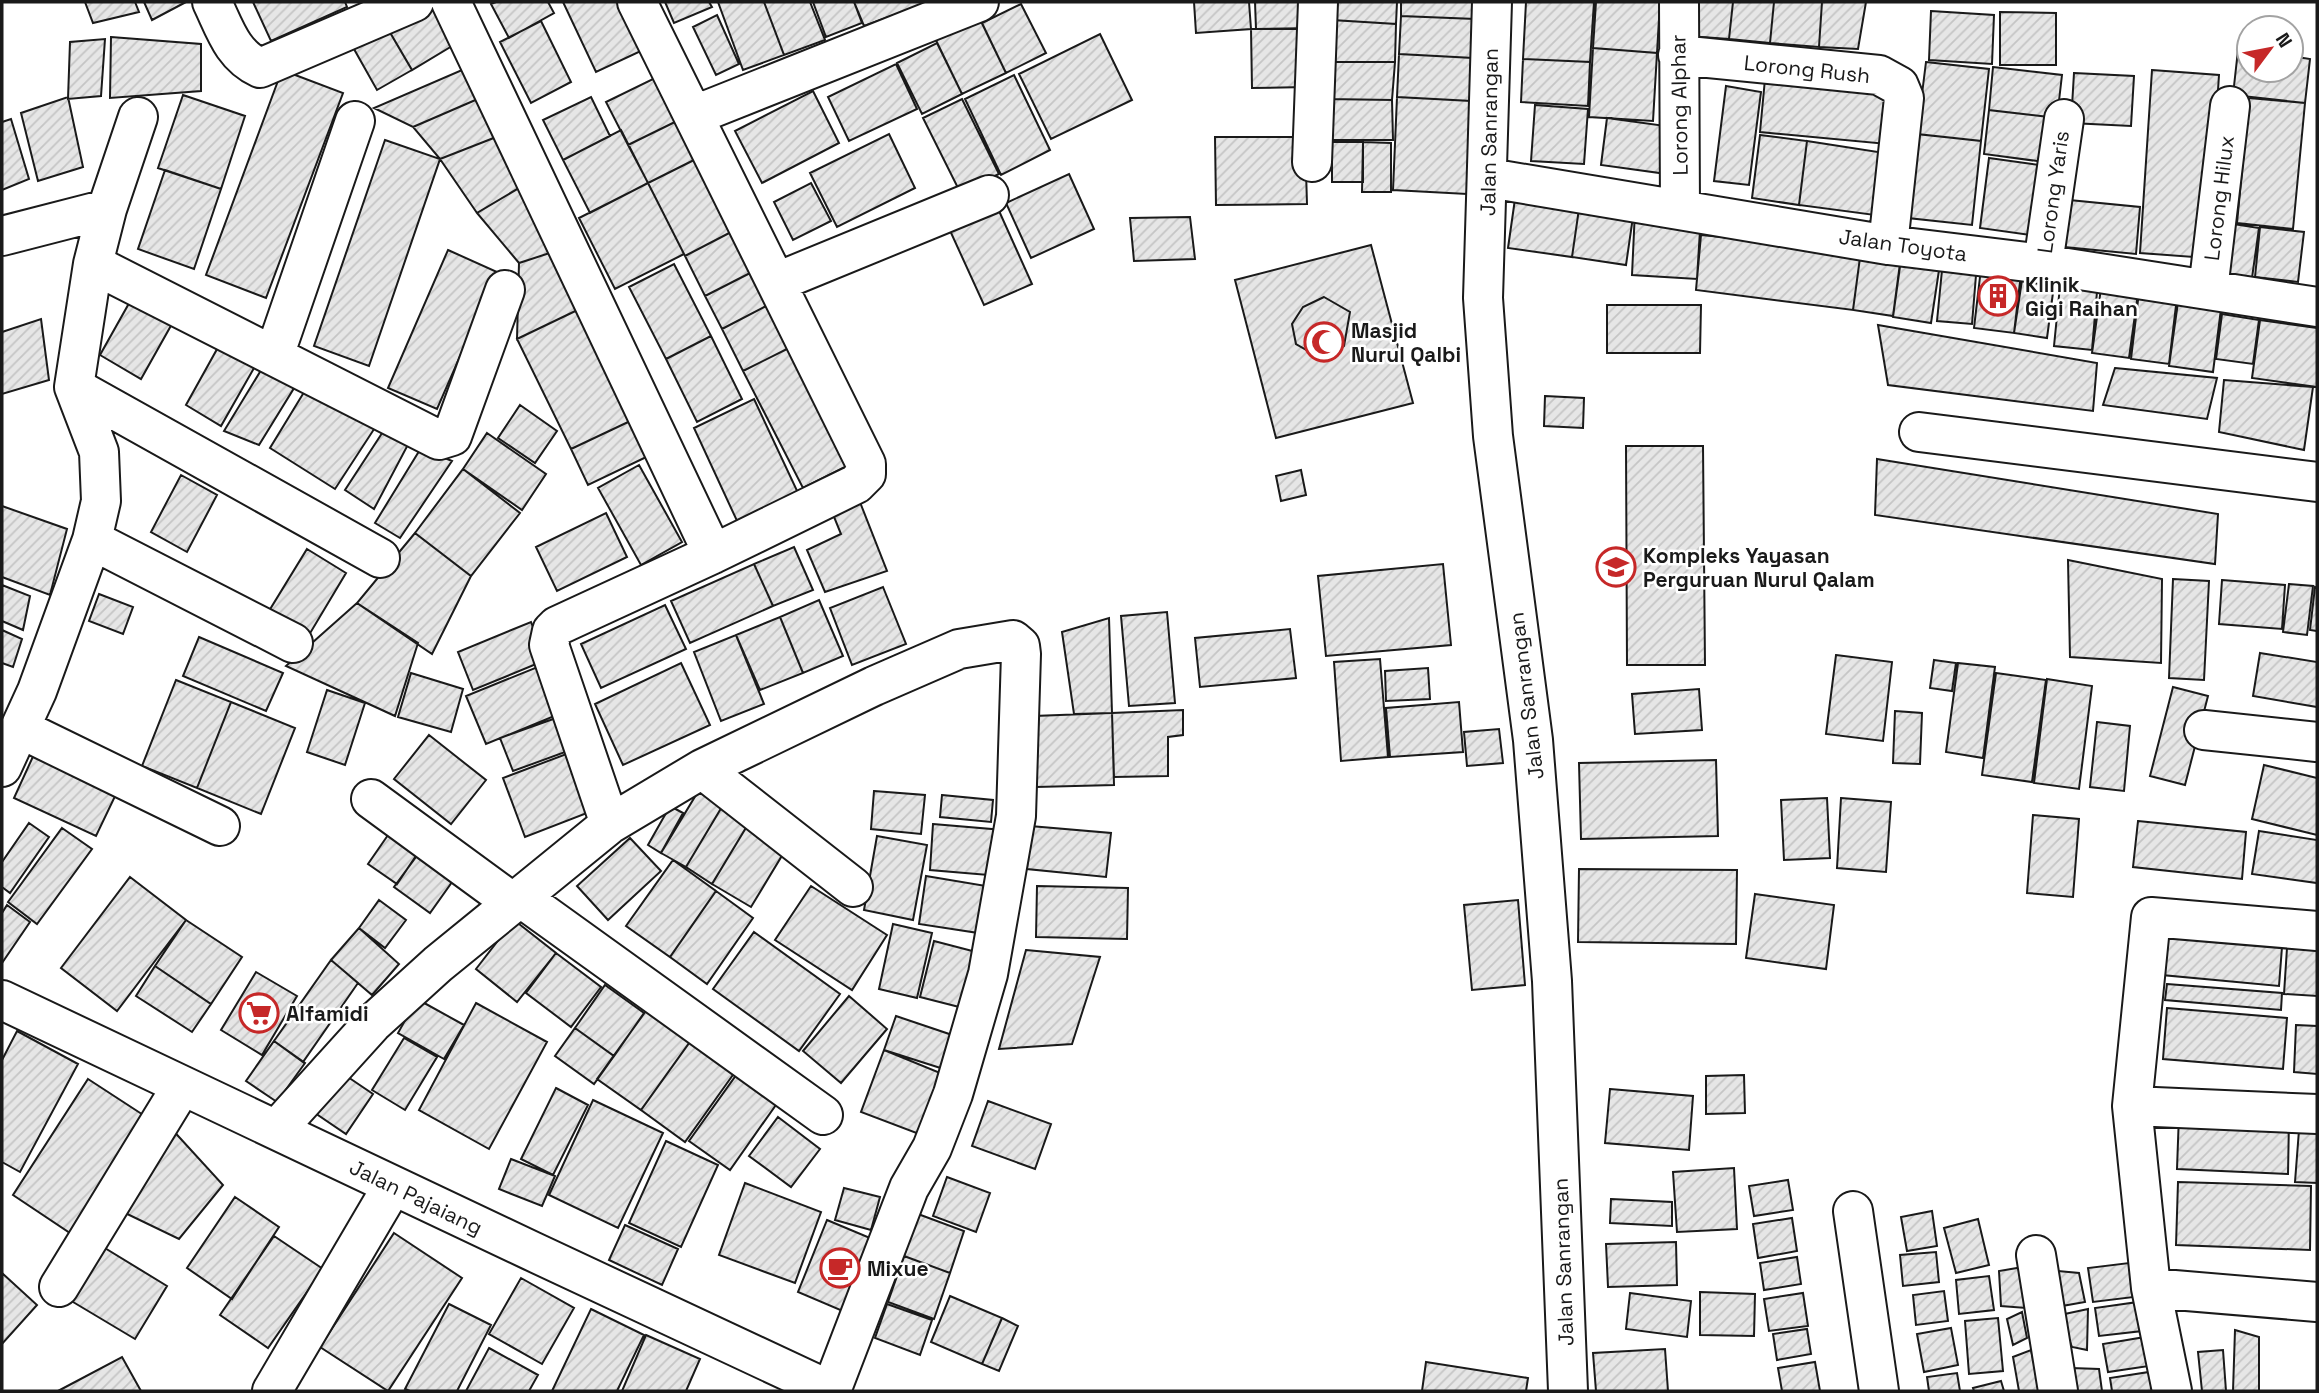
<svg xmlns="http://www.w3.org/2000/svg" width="2319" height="1393" viewBox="0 0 2319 1393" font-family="'Space Grotesk',sans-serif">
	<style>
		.building { fill: url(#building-hatch); stroke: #1a1a1a; stroke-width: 2 }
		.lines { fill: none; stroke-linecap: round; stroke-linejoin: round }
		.minor-casing { stroke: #1a1a1a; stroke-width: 42 }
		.major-casing { stroke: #1a1a1a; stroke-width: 42 }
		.minor { stroke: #fff; stroke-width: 38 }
		.major { stroke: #fff; stroke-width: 38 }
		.labels { text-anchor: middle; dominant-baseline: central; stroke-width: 5; stroke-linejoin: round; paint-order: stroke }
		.street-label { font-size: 21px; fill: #1a1a1a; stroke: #fff }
		.poi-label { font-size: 21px; font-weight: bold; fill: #1a1a1a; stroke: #fff; text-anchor: start }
	</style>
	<defs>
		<pattern id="building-hatch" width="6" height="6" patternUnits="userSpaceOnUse" patternTransform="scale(1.75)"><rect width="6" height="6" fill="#e6e6e6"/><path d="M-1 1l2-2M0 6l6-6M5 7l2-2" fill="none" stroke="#c5c5c5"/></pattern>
	</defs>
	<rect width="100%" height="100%" fill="#fff"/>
	<path class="building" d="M85,2h50l4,10 -46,11z
		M144,2h42l-34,18z
		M253,2h92l2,5 -76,34z
		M435,2l27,38 -50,30 -24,-41z
		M496,2h52l6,11 -45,25 -18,-34z
		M563,2h58l22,48 -47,22z
		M665,2h44l3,5 -38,16z
		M718,2h46l20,53 -41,15z
		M764,2h46l15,38 -41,15z
		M813,2h41l8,21 -36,14z
		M854,2h76l-66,24z
		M1194,2h55l2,27 -55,4z
		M1255,2h59l1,26 -59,1z
		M1333,2h64l-1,22 -64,-4z
		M1401,2h75l-1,17 -74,-3z
		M1526,2h68l-4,60 -67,-3z
		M1596,2h64l-3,51 -64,-5z
		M1691,2h42l-4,37 -41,-3z
		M1733,2h41l-4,41 -41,-4z
		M1774,2h48l-3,45 -49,-4z
		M1822,2h44l-8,47 -39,-2z
		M1021,4l25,49 -40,20 -24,-50z
		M976,11l30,62 -44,21 -30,-62z
		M1931,11l63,4 -2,49 -63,-4z
		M2000,12l56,1v52h-56z
		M717,15l22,49 -23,11 -23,-48z
		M1401,16l74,3 -2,39 -74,-4z
		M1332,20l64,4 -1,38h-68z
		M541,21l30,61 -40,21 -31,-61z
		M388,29l24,41 -35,20 -23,-41z
		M1251,29h55v58l-54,1z
		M1100,34l32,66 -81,39 -32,-65z
		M111,37l90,7v47l-91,7z
		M105,39l-4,57 -33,3 2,-57z
		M937,43l25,51 -40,20 -25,-51z
		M1593,48l64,5 -4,68 -64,-4z
		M2238,50l11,1v19h42v-14l19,3 -5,44 -72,-8z
		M1399,54l74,4 -2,43 -74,-4z
		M1523,59l67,3 -2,44 -67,-4z
		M1327,62h68l-3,38 -65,-1z
		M1926,62l63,7 -8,72 -64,-7z
		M896,64l21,45 -68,32 -21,-44z
		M469,67l18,28 -74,32 -39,-19z
		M1993,67l69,8 -5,43 -68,-8z
		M282,70l61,23 -77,205 -60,-23z
		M2152,70l67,5 -12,183 -67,-5z
		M2074,73l60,3 -3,50 -60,-3z
		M1014,75l36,75 -49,25 -36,-76z
		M657,77l22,43 -51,25 -22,-43z
		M1765,79l127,11 -5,54 -127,-12z
		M1726,86l35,6 -12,93 -35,-4z
		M813,91l26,52 -77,40 -27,-52z
		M183,95l62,21 -24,73 -63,-21z
		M487,95l22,37 -69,27 -27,-32z
		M68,97l15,70 -45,14 -17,-68z
		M591,97l19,39 -47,24 -20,-40z
		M1397,97l74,4 -4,93 -74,-4z
		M2249,98l56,5 -12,126 -56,-6z
		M962,99l37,75 -39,18 -37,-74z
		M1327,99l65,1 1,40h-66z
		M1535,105l53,4 -4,55 -53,-3z
		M1989,110l68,8 -5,45 -68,-9z
		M1607,118l66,9 -6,47 -66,-9z
		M11,119l18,60 -27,11v-68z
		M679,120l19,38 -50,25 -20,-38z
		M621,130l27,53 -58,30 -27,-53z
		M509,132l20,50 -52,31 -37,-54z
		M889,134l26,54 -78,39 -27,-54z
		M1917,134l64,7 -9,84 -64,-7z
		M1760,135l47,6 -8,64 -47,-7z
		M1215,137h90l2,67 -91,1z
		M385,140l55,19 -71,207 -55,-20z
		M1807,141l84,13 -9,62 -83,-11z
		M1332,142h31v40h-31z
		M1363,142l28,1v49h-29z
		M698,158l37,72 -50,26 -37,-73z
		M1989,158l64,9 -9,70 -64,-9z
		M165,170l56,19 -27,80 -56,-20z
		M1069,174l25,55 -63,29 -25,-55z
		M529,182l30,68 -40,13 -42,-50z
		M648,183l36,71 -69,35 -36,-71z
		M811,183l20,38 -38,19 -19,-38z
		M1517,185l64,10 -9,62 -64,-9z
		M1581,195l54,8 -9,62 -54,-8z
		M2059,199l81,8 -4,47 -82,-8z
		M995,202l37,82 -48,21 -37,-81z
		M1635,210l66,4 -4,65 -65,-4z
		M1190,217l5,42 -61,2 -4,-43z
		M2227,223l32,5 -7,50 -32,-5z
		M2260,227l44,5 -6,50 -43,-5z
		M735,230l21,40 -51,26 -20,-40z
		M1701,235l160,15 -8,60 -157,-20z
		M1371,245l42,158 -137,35 -41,-158z
		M448,250l49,22 -60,137 -49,-21z
		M559,250l31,54 -73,35 2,-76z
		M1861,250l40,6 -8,60 -40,-6z
		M1902,252l39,5 -10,66 -38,-6z
		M1943,260l34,3 -5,61 -35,-3z
		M1982,260l40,5 -8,68 -40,-5z
		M674,264l37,72 -45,23 -37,-72z
		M756,270l16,33 -50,26 -17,-33z
		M2061,276l37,4 -6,70 -38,-4z
		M2022,280l32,5 -7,53 -33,-5z
		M2102,281l37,5 -10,72 -37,-5z
		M2139,292l38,5 -8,67 -38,-5z
		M2179,295l43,6 -9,71 -44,-6z
		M1324,297l26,15 -6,34 -14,10 -20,-4 -14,-8 -4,-20 11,-17z
		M132,298l41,24 -32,57 -41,-24z
		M772,303l21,43 -50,25 -21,-42z
		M590,304l53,111 -72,34 -54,-110z
		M1607,305h94l-1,48h-93z
		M2222,314l37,6 -6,44 -37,-5z
		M41,319l8,61 -47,14v-62z
		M2260,320l57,8v59l-65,-9z
		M1878,325l219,38 -4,48 -205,-26z
		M226,333l36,21 -41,72 -35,-21z
		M711,336l31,63 -45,23 -31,-63z
		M793,346l60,117 -50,25 -60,-117z
		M266,362l33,18 -40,65 -35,-14z
		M2115,368l102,10 -10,41 -104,-14z
		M2224,380l89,7 -9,63 -85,-18z
		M309,384l71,36 -45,69 -65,-41z
		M1545,396l39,2 -1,30 -39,-2z
		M754,399l45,96 -61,28 -44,-95z
		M520,405l37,26 -22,32 -37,-25z
		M643,415l18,35 -73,35 -17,-36z
		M388,424l24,13 -38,72 -29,-19z
		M487,433l59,41 -24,36 -59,-41z
		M1626,446h77l2,219h-78z
		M421,448l31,13 -52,77 -25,-15z
		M1877,459l341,55 -3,50 -340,-49z
		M639,465l43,77 -41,23 -43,-77z
		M463,469l57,44 -49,63 -56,-43z
		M1301,470l5,25 -25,6 -5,-25z
		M181,475l36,20 -30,57 -36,-20z
		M856,492l31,79 -62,21 -18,-42 34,-16 -13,-32z
		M2,506l65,23 -17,66 -48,-18z
		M606,513l21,44 -70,34 -21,-44z
		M415,533l56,43 -39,78 -75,-51z
		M794,547l19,43 -40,16 -19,-42z
		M307,549l39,24 -37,62 -40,-24z
		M2068,560l94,19 -1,84 -91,-6z
		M754,564l19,42 -83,37 -19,-42z
		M1443,564l8,81 -125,11 -8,-80z
		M2173,579l36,2 -5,99 -35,-2z
		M2222,580l63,5 -3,44 -63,-5z
		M2289,584l24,2 -6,49 -24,-3z
		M2,585l28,11 -7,34 -21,-9z
		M883,587l23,57 -54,21 -22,-57z
		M2315,587l2,1v43l-7,-1z
		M99,594l34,13 -10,27 -34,-13z
		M819,600l24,56 -40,17 -23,-56z
		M357,603l61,40 -23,73 -109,-50z
		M665,605l21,44 -85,39 -20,-44z
		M1167,612l8,91 -46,3 -8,-90z
		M780,617l23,56 -43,17 -24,-55z
		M1109,618l3,95 -38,1 -12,-82z
		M531,622l15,38 -73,30 -15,-38z
		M1290,629l6,49 -96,9 -5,-49z
		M2,630l20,9 -9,28 -11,-4z
		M736,635l28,69 -43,17 -27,-69z
		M199,637l84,36 -17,38 -83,-35z
		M2260,653l57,9v45l-64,-11z
		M1836,655l56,7 -9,79 -57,-7z
		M1380,659l8,98 -47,4 -7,-99z
		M1934,660l22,3 -4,28 -22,-3z
		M550,662l19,48 -83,34 -20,-48z
		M681,663l29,62 -87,40 -28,-61z
		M1958,663l37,4 -12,91 -37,-6z
		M1428,668l2,31 -44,2 -1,-30z
		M411,673l52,16 -12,43 -53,-15z
		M1996,673l50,7 -14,102 -50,-7z
		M2047,679l45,7 -13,103 -45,-6z
		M176,680l55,22 -34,86 -55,-22z
		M2173,687l35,9 -23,89 -35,-9z
		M1699,689l3,41 -67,4 -3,-40z
		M327,690l38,13 -20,62 -38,-13z
		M231,702l64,26 -34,86 -64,-26z
		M1459,702l4,50 -73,5 -4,-49z
		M1183,710v25l-15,2v39l-54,1 -2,-64z
		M1895,711l27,2 -2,51 -27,-1z
		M1112,713l2,72 -78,2 -2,-71z
		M556,718l12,33 -55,20 -13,-33z
		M2097,722l33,4 -6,65 -34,-4z
		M1499,729l4,34 -36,3 -3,-34z
		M429,735l57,45 -35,44 -57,-45z
		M36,750l82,40 -22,46 -82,-38z
		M577,750l23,58 -75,29 -22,-59z
		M1716,760l2,76 -137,3 -2,-76z
		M2264,765l53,13v57l-65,-16z
		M699,790l24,15 -37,62 -25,-14z
		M874,791l51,4 -4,39 -50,-5z
		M942,795l51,5 -2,22 -51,-5z
		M1827,798l3,60 -46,2 -3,-60z
		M1841,798l50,4 -5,70 -49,-4z
		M723,805l27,16 -38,63 -26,-17z
		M670,806l13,7 -22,40 -13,-8z
		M2033,815l46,4 -6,78 -46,-4z
		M750,821l39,23 -38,63 -39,-23z
		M2138,821l108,11 -4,47 -109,-12z
		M397,822l29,19 -29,43 -29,-20z
		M29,823l20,14 -39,56 -8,-6v-25z
		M933,824l70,6 -3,46 -70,-6z
		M1030,826l81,7 -5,44 -79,-8z
		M62,828l30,21 -55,75 -29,-22z
		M2259,831l58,9v43l-65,-9z
		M877,836l50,9 -14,75 -49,-10z
		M630,838l31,33 -53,49 -31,-34z
		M427,842l35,26 -32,45 -36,-26z
		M673,860l43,31 -46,66 -44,-31z
		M1579,869l158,1 -1,74 -158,-2z
		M926,876l66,11 -7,47 -66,-10z
		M130,877l56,43 -69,91 -56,-43z
		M811,886l76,49 -35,55 -77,-50z
		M1037,886l91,2 -1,51 -91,-2z
		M716,891l37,27 -46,66 -37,-27z
		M1755,894l79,11 -8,64 -80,-11z
		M379,900l27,20 -21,28 -26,-20z
		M1518,900l7,85 -53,5 -8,-85z
		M7,905l23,17 -28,41v-50z
		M186,920l56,37 -31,47 -56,-38z
		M514,920l42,33 -39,49 -41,-33z
		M2166,923l117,11 -4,52 -117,-11z
		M893,924l39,9 -15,65 -38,-9z
		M359,928l40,36 -27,31 -41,-35z
		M754,932l86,62 -41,57 -86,-62z
		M934,941l46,12 -13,56 -47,-12z
		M2287,948l30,2v46l-33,-2z
		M1026,950l74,7 -28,87 -73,5z
		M556,953l45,34 -30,40 -45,-34z
		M331,960l27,23 -55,79 -29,-21z
		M155,966l56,38 -19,28 -56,-36z
		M256,972l41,24 -35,59 -41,-25z
		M2167,984l115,9 -1,17 -116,-10z
		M605,985l39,28 -30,43 -39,-28z
		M849,996l38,33 -46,54 -38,-32z
		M417,999l47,26 -20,34 -46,-26z
		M476,1003l71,39 -58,107 -70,-39z
		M648,1008l44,31 -51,71 -44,-31z
		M2167,1008l120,10 -4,51 -120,-10z
		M896,1016l68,23 -11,33 -69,-22z
		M2296,1025l21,1v48l-23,-2z
		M575,1028l39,28 -20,28 -39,-28z
		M17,1031l61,33 -58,108 -18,-10v-102z
		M404,1038l33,19 -32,53 -33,-20z
		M692,1039l43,33 -50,70 -44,-32z
		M274,1041l31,22 -28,39 -31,-21z
		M884,1050l66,27 -23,60 -66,-25z
		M339,1071l34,23 -27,40 -34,-23z
		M737,1074l41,28 -48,68 -41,-29z
		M1744,1075l1,38 -39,1v-38z
		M88,1079l66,43 -75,117 -66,-44z
		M556,1088l32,17 -35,70 -32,-16z
		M1610,1089l83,7 -4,54 -84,-7z
		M593,1100l70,33 -45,95 -69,-33z
		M988,1101l63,23 -16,45 -63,-23z
		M2179,1114l110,5 -1,55 -111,-5z
		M778,1117l42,32 -29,38 -42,-31z
		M2300,1117l17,2v64l-22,-1z
		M169,1126l54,59 -44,54 -58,-28z
		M666,1141l52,24 -37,82 -52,-24z
		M511,1159l44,17 -13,30 -43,-17z
		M1734,1168l3,61 -60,3 -4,-60z
		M947,1177l43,16 -14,39 -43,-16z
		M1788,1180l5,30 -39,6 -5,-30z
		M2178,1182l133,4 -1,64 -134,-5z
		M745,1183l76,29 -26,71 -76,-28z
		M844,1188l36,9 -9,33 -36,-10z
		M235,1197l44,30 -47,72 -45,-31z
		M1611,1199l61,3v24l-62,-3z
		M1932,1211l5,35 -30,5 -6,-34z
		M918,1214l46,17 -14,42 -46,-17z
		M1792,1218l5,33 -39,7 -5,-34z
		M1978,1219l11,46 -33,8 -12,-45z
		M827,1220l55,23 -30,72 -54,-23z
		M625,1225l53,24 -16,36 -53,-25z
		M394,1233l68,45 -74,113 -68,-44z
		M274,1236l49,33 -55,79 -48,-33z
		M95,1242l72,44 -32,53 -72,-43z
		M1676,1242l1,43 -69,2 -2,-43z
		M1936,1252l3,30 -36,4 -3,-31z
		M904,1256l46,17 -16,46 -46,-17z
		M1797,1257l4,27 -37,6 -4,-27z
		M2129,1263l5,34 -41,5 -5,-34z
		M2023,1267l3,41 -25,-2 -2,-35z
		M2058,1271l21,2 6,29 -23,4z
		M2,1273l35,32 -35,39z
		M1989,1276l5,34 -35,4 -3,-34z
		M521,1278l53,30 -32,56 -53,-30z
		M1944,1291l4,30 -32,4 -3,-30z
		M1700,1292l55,2 -1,42 -54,-1z
		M1630,1293l61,8 -4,36 -61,-8z
		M1803,1293l5,33 -39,5 -5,-32z
		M950,1296l52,22 -20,46 -51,-22z
		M2138,1302l4,29 -43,5 -4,-28z
		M449,1304l42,21 -34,66h-47l-5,-2z
		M887,1304l45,16 -12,35 -45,-17z
		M591,1309l53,26 -27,56h-65z
		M2088,1309l-1,41 -15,-3 -12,-32z
		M2022,1312l5,26 -14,7 -6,-26z
		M1002,1318l16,8 -19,45 -17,-7z
		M1998,1318l5,53 -34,3 -4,-53z
		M1951,1328l7,37 -34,7 -7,-38z
		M1807,1329l4,25 -34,6 -4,-26z
		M2235,1330l24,7v54h-26z
		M646,1335l54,24 -14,32h-64z
		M2145,1337l4,29 -41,6 -5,-28z
		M489,1348l49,27 -9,16h-63z
		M1665,1349l3,42h-72l-3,-38z
		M2031,1350l9,41h-21l-6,-34z
		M2223,1350l3,41h-24l-4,-39z
		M122,1357l19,34h-83z
		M1426,1362l102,16 -2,13h-104z
		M1815,1362l5,29h-38l-4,-23z
		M2071,1368l28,1 3,22h-26z
		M2149,1372l3,19h-40l-2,-13z
		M1957,1373l3,18h-31l-2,-14z
		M2001,1381l3,10h-30l-1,-3z"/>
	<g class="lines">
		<g class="minor-casing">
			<path id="minor" d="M212,2c13,27 20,53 48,66l154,-66
				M451,2l262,552
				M1492,2l-9,296 10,138 40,304 19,241 16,410
				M1679,2l1,207
				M1678,55l201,20 20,11 5,12 -16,147
				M695,115l284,-113
				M1312,162l6,-160
				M1489,178l399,67 147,18 282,44
				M2,236l105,-27
				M93,264l346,176 13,-4 53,-146
				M2043,264l21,-145
				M777,282l212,-87
				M2208,290l22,-184
				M274,356l81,-235
				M74,387l306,171
				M1919,432l398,50
				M92,540l201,103
				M21,729l199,97
				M2204,730l113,12
				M2,767l35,-76 55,-151 9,-39 -2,-49 -25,-65 19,-123 14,-55 31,-92
				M702,769l151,118
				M371,799l142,104
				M610,824l-61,-179 3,-14 5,-5 156,-72 143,-70 10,-10v-10l-229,-462
				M520,897l303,218
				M2132,1106l185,8
				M277,1129l96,-106 65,-59 172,-140 92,-55 172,-83 85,-37 54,-9 7,6 1,8 -5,162 -28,158 -35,120 -21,54 -23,40 -78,203
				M1853,1211l26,180
				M2036,1255l22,136
				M59,1287l123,-201
				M2151,1288l166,14
				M272,1391l120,-204
				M2172,1391l-21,-103 -19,-182 19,-189 166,14"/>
		</g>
		<g class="major-casing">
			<path id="major" d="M2,1000c276,132 552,262 829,391"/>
		</g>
		<use href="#minor" class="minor"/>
		<use href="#major" class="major"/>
	</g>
	<defs>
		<g id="building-ring" transform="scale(2.0125)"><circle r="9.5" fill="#fff" stroke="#c62828" stroke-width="1.5"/><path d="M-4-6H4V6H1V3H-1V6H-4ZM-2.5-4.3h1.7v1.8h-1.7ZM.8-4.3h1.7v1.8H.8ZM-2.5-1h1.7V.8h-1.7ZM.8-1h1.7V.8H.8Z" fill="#c62828"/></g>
		<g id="mosque-ring" transform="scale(2.0125)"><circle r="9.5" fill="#fff" stroke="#c62828" stroke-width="1.5"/><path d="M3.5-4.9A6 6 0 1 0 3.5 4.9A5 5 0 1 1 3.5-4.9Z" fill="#c62828"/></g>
		<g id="school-ring" transform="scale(2.0125)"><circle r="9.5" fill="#fff" stroke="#c62828" stroke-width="1.5"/><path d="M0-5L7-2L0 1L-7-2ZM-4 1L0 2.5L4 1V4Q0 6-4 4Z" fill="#c62828"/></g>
		<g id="supermarket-ring" transform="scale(2.0125)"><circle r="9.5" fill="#fff" stroke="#c62828" stroke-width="1.5"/><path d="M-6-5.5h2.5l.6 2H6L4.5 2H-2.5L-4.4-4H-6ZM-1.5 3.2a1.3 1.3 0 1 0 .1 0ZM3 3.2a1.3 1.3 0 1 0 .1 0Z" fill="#c62828"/></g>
		<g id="cafe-ring" transform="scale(2.0125)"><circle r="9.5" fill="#fff" stroke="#c62828" stroke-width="1.5"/><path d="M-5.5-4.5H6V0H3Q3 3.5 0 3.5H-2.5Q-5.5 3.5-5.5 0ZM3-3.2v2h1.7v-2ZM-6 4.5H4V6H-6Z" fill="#c62828"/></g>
	</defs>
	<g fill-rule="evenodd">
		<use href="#building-ring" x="1998" y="296"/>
		<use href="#mosque-ring" x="1324" y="342"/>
		<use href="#school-ring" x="1616" y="567"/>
		<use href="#supermarket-ring" x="259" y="1013"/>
		<use href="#cafe-ring" x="840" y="1268"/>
	</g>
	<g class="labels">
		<g class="street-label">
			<text transform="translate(1807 69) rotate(6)">Lorong Rush</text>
			<text transform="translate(1679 105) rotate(-91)">Lorong Alphar</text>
			<text transform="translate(1489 132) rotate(-89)">Jalan Sanrangan</text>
			<text transform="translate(2053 192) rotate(-82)">Lorong Yaris</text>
			<text transform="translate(2219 198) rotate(-83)">Lorong Hilux</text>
			<text transform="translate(1903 245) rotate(8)">Jalan Toyota</text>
			<text transform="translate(1526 696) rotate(-97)">Jalan Sanrangan</text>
			<text transform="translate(416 1197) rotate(26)">Jalan Pajaiang</text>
			<text transform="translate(1563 1262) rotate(-92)">Jalan Sanrangan</text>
		</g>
		<g class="poi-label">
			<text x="2025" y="284">Klinik<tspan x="2025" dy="24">Gigi Raihan</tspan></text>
			<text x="1351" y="330">Masjid<tspan x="1351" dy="24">Nurul Qalbi</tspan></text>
			<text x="1643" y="555">Kompleks Yayasan<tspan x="1643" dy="24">Perguruan Nurul Qalam</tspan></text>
			<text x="286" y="1013">Alfamidi</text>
			<text x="867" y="1268">Mixue</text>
		</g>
	</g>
	<rect width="2319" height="1393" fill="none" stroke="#1a1a1a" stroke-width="7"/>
	<g transform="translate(2270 49) rotate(58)"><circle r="33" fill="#ffffff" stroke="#a3a3a3" stroke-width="2"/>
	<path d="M0-5L12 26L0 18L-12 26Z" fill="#c62828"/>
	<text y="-10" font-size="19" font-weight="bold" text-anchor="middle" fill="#1a1a1a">N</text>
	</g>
</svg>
